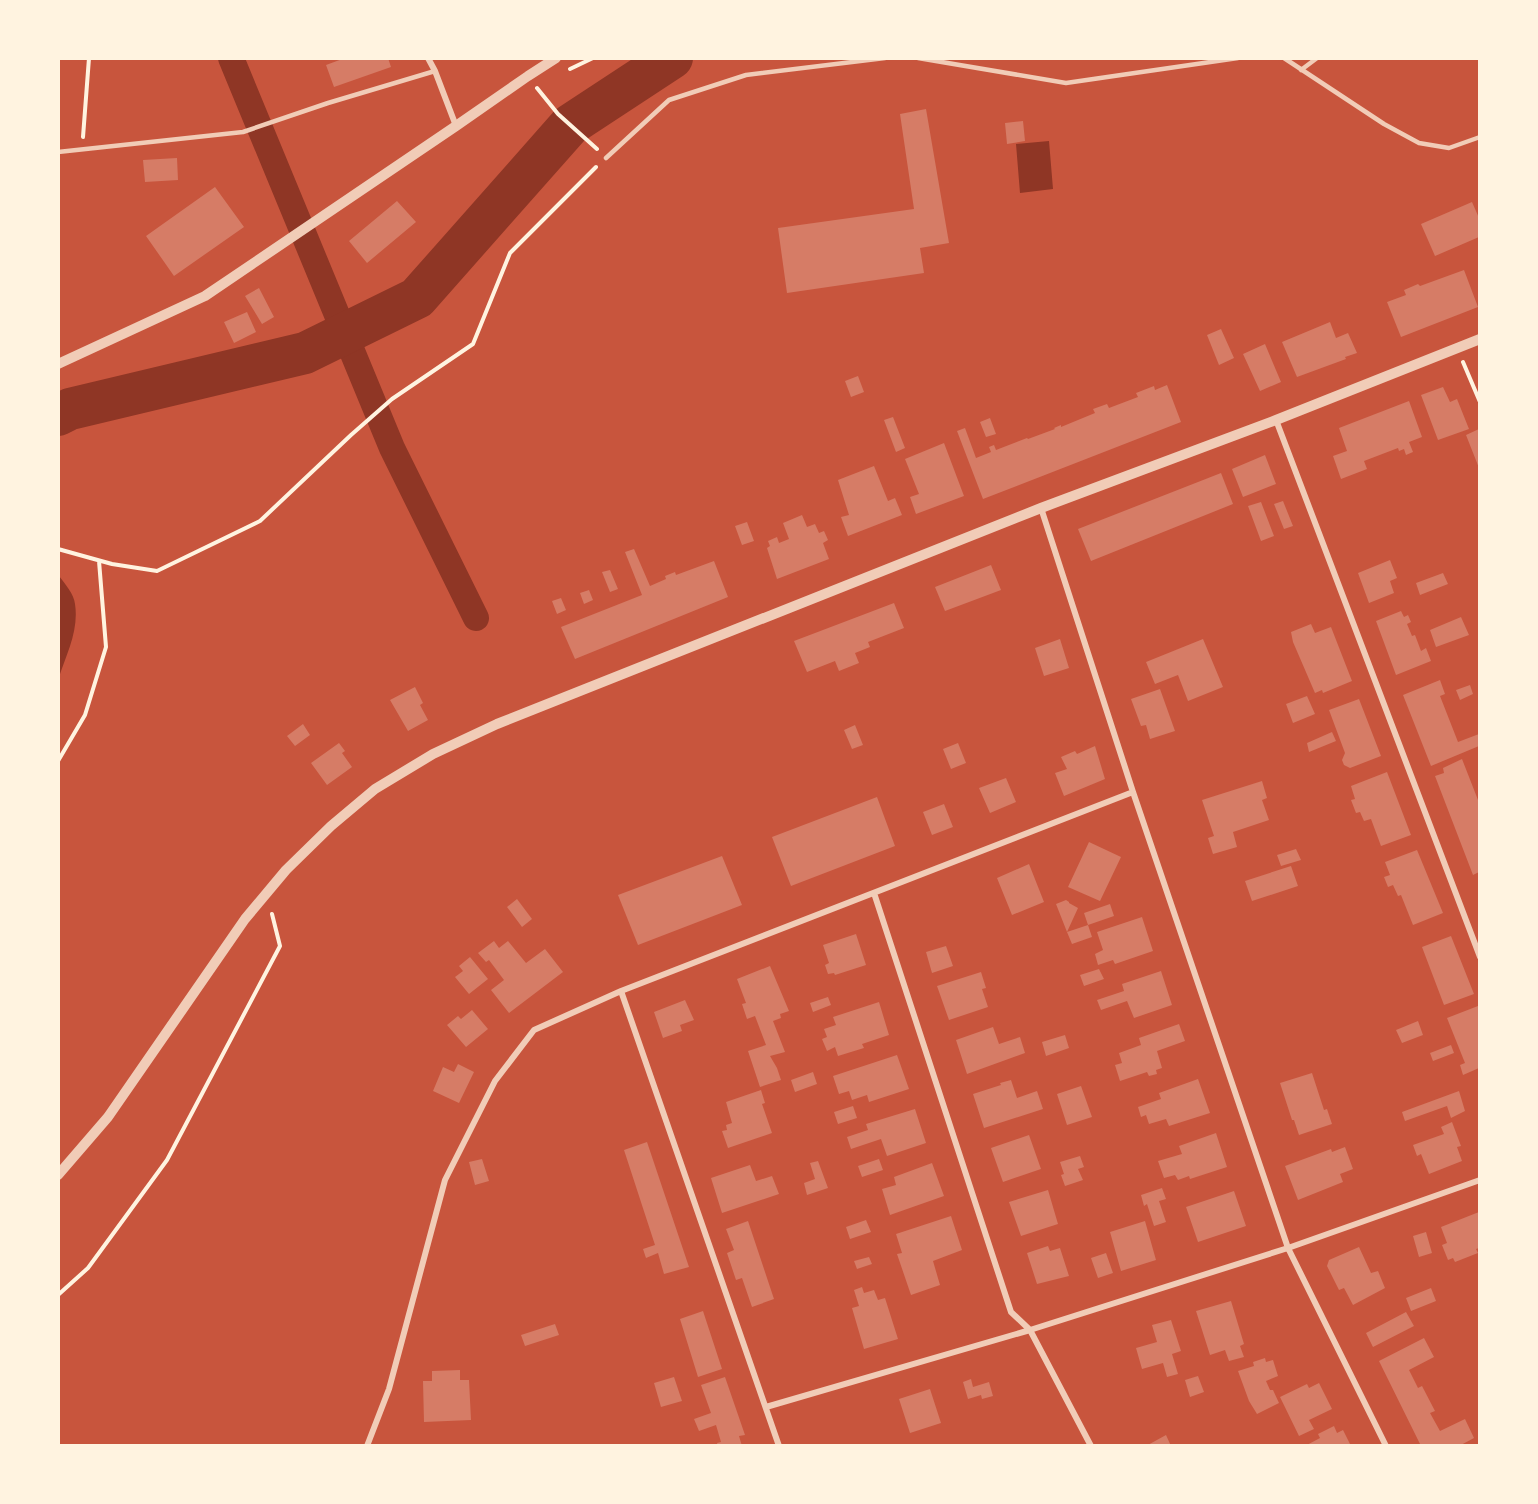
<svg xmlns="http://www.w3.org/2000/svg" width="1538" height="1504" viewBox="0 0 1538 1504" font-family="'Golos Text',sans-serif">
	<style>
		.water { fill: #8f3625 }
		.lines { fill: none; stroke-linecap: round; stroke-linejoin: round }
		.canal { stroke: #8f3625; stroke-width: 26 }
		.river { stroke: #8f3625; stroke-width: 42 }
		.building { fill: #d67c66 }
		.path { stroke: #fff3e0; stroke-width: 4 }
		.service { stroke: #f1ccb7; stroke-width: 4.5 }
		.minor { stroke: #f1ccb7; stroke-width: 6 }
		.tertiary { stroke: #f1ccb7; stroke-width: 10 }
	</style>
	<rect width="100%" height="100%" fill="#c8553d"/>
	<path class="water" d="M1049,141l4,48 -33,4 -4,-49z
		M59,576c6,8 15,18 16,28 4,26 -8,49 -16,73z"/>
	<g class="lines">
		<path class="canal" d="M231,58l161,390 84,170"/>
		<path class="river" d="M58,415l12,-6 235,-56 112,-55 153,-173 102,-67"/>
	</g>
	<path class="building" d="M345,58h43l3,9 -57,20 -8,-22z
		M926,109l23,134 -29,5 4,25 -137,20 -9,-65 136,-19 -14,-95z
		M1023,121l2,20 -18,3 -2,-21z
		M177,158l1,22 -33,2 -2,-22z
		M215,187l29,40 -70,49 -28,-40z
		M397,201l19,21 -49,41 -18,-22z
		M1472,202l7,16v19l-44,19 -14,-32z
		M1464,270l14,37 -77,30 -14,-35 19,-7 -2,-5 14,-6 2,2z
		M259,288l15,29 -12,7 -17,-28z
		M247,312l9,20 -22,11 -10,-21z
		M1330,322l6,16 12,-5 9,20 -12,4 1,2 -49,18 -15,-35z
		M1221,329l13,29 -15,7 -12,-30z
		M1265,344l16,38 -21,9 -17,-37z
		M858,376l6,16 -13,5 -6,-16z
		M1167,385l14,37 -198,77 -26,-68 8,-3 11,30 15,-6 -2,-5 5,-2 2,5 31,-12 1,1 27,-10 -1,-1 7,-3v2l34,-14 -2,-4 14,-5 2,4 29,-11 -2,-4 18,-7 1,4z
		M1443,387l7,15 7,-3 12,30 -31,11 -17,-45z
		M1409,401l13,36 -13,5 4,10 -7,3 -2,-6 -5,2 -1,-3 -34,13 3,8 -26,10 -8,-23 14,-5 -8,-23z
		M893,417l12,31 -9,4 -12,-32z
		M990,418l6,16 -10,3 -6,-15z
		M1479,429v39l-13,-33z
		M944,443l20,53 -48,18 -6,-17 9,-3 -14,-35z
		M1265,455l11,29 -33,13 -11,-28z
		M874,466l14,35 7,-3 7,17 -54,21 -7,-19 8,-2 -11,-35z
		M1221,473l12,31 -142,57 -13,-32z
		M1283,501l10,25 -9,3 -10,-25z
		M1261,502l13,34 -13,5 -13,-35z
		M802,515l5,12 8,-3 4,9 5,-2 4,9 -5,3 6,16 -52,20 -10,-31 3,-2 -2,-5 9,-4 2,6 10,-4 -6,-16z
		M747,522l7,19 -12,4 -7,-19z
		M634,549l16,37 16,-7 -1,-3 10,-4 1,3 38,-14 14,36 -153,62 -14,-32 81,-32 -17,-43z
		M1390,560l7,18 -7,3 4,12 -25,10 -11,-30z
		M991,565l10,25 -56,21 -10,-24z
		M610,570l8,19 -8,3 -8,-20z
		M1443,573l5,11 -28,11 -4,-12z
		M589,590l4,10 -9,4 -4,-11z
		M561,598l5,12 -9,4 -5,-13z
		M894,603l10,25 -36,14 2,5 -15,6 4,10 -20,8 -4,-10 -28,11 -13,-31z
		M1401,611l3,6 4,-2 3,7 -4,2 5,12 3,-1 6,16 5,-3 5,13 -35,14 -20,-54z
		M1461,617l8,18 -33,12 -6,-17z
		M1311,624l4,9 16,-6 21,54 -29,12 -1,-3 -7,3 -22,-51 -2,-10z
		M1060,639l9,29 -25,8 -9,-28z
		M1203,639l20,48 -35,14 -10,-26 -23,9 -9,-22z
		M1440,680l5,14 -5,2 18,46 21,-8v12l-48,20 -28,-71z
		M1470,685l3,9 -13,6 -4,-10z
		M415,687l8,16 -3,2 8,15 -20,11 -18,-31z
		M1160,689l15,42 -25,8 -4,-14 -5,1 -10,-27z
		M1307,696l8,18 -22,9 -7,-19z
		M1359,699l22,57 -31,12 -6,-3 -2,-5 3,-7 -16,-43z
		M303,724l7,11 -15,11 -8,-10z
		M855,725l8,20 -11,4 -8,-19z
		M1332,732l4,9 -27,11 -2,-9z
		M339,743l6,8 -3,2 10,14 -25,18 -16,-22z
		M958,743l8,20 -15,6 -8,-20z
		M1095,746l10,33 -41,17 -9,-23 12,-4 -6,-12 14,-6 2,3z
		M1462,759l16,41h1v72l-6,3 -38,-99 9,-3 -1,-5z
		M1387,772l24,63 -30,11 -10,-27 -7,2 -4,-9 -4,1 -5,-13 4,-1 -4,-13z
		M1006,778l10,24 -26,11 -11,-25z
		M1262,781l5,17 -5,2 7,20 -36,12 4,15 -24,7 -5,-16 6,-2 -12,-36z
		M877,797l18,49 -104,40 -19,-49z
		M944,804l9,23 -21,8 -9,-23z
		M1089,842l32,15 -21,44 -32,-14z
		M1296,849l5,11 -20,6 -4,-11z
		M1417,850l26,63 -30,12 -12,-30 -3,1 -5,-11 -5,2 -4,-10 6,-2 -5,-13z
		M722,856l20,49 -104,40 -20,-50z
		M1029,864l15,38 -32,13 -15,-37z
		M1291,866l7,20 -46,15 -7,-20z
		M517,899l15,20 -10,8 -15,-20z
		M1066,900l3,2v1l9,5 -11,24 -11,-28z
		M1110,904l4,12 -26,9 4,12 -20,7 -5,-12 21,-7 -4,-12z
		M1142,917l11,34 -38,13 -2,-4 -15,5 -3,-11 8,-4 -6,-18z
		M856,934l10,31 -31,10 -1,-2 -6,1 -3,-9 4,-2 -6,-18z
		M1451,936l23,58 -30,11 -22,-58z
		M494,941l5,7 9,-7 18,22 19,-14 18,23 -54,41 -18,-23 13,-10 -15,-20 -3,2 -8,-9z
		M946,946l7,20 -21,7 -6,-21z
		M470,957l18,22 -19,15 -14,-17 8,-6 -4,-5z
		M770,966l19,45 -9,3 1,4 -8,3 12,31 -15,4 7,12 4,12 -21,7 -12,-36 18,-6 -11,-29 -8,3 -5,-15 4,-1 -9,-24z
		M1099,969l5,10 -20,7 -4,-11z
		M1161,971l11,34 -38,13 -7,-17 -26,9 -4,-10 27,-9 -2,-7z
		M981,972l5,16 -4,1 6,18 -39,13 -12,-34z
		M828,997l3,8 -18,7 -3,-9z
		M685,1000l9,20 -14,5 2,6 -19,7 -9,-26z
		M879,1002l10,33 -27,9 2,4 -26,8 -3,-9 -8,4 -5,-12 5,-2 -3,-8 12,-4 -3,-8z
		M1478,1006l1,3v59l-16,7 -3,-10 5,-2 -18,-45z
		M472,1010l16,19 -22,18 -19,-22 11,-9 3,3z
		M1418,1021l5,14 -21,8 -6,-13z
		M1179,1024l6,17 -28,10 5,17 -6,2 1,4 -8,2 -2,-4 -27,9 -5,-16 7,-2 -3,-10 22,-8 -2,-7z
		M993,1027l6,17 21,-7 5,16 -58,21 -11,-34z
		M1065,1035l4,13 -23,8 -4,-14z
		M1451,1045l3,8 -21,8 -3,-8z
		M897,1055l12,34 -40,13 -2,-7 -15,5 -3,-9 -10,3 -6,-18z
		M458,1064l16,8 -15,31 -26,-12 10,-24 11,5z
		M813,1072l4,12 -22,8 -4,-12z
		M1312,1073l12,37 3,-1 5,15 -33,11 -5,-15h-2l-12,-37z
		M1198,1079l12,34 -41,13 -3,-7 -17,5 -3,-9 -5,2 -3,-10 23,-8 -2,-6z
		M1011,1080l6,18 20,-7 6,18 -59,19 -11,-34 28,-9 -1,-2z
		M1081,1086l11,31 -25,8 -10,-31z
		M761,1090l4,13 -3,1 10,29 -44,15 -6,-17 5,-1 -1,-5 6,-2 -6,-21z
		M1459,1091l6,20 -14,7 -4,-12 -42,15 -3,-9z
		M853,1106l4,12 -19,6 -4,-12z
		M915,1109l11,34 -39,13 -6,-17 -30,10 -4,-12 21,-7 -2,-6z
		M1452,1122l9,24 -4,1 5,14 -33,13 -8,-20 -4,2 -4,-11 31,-11 -3,-7z
		M1216,1133l11,34 -37,12 -1,-3 -11,4 -3,-5 -11,3 -6,-17 24,-7 -3,-8z
		M1029,1135l12,34 -38,13 -12,-34z
		M647,1142l42,125 -25,7 -6,-21 -12,5 -3,-9 12,-4 -31,-95z
		M1345,1147l8,22 -13,5 3,8 -45,18 -13,-34 46,-17 1,3z
		M1080,1156l4,11 -6,2 5,11 -18,6 -4,-11 3,-1 -4,-12z
		M482,1159l7,22 -14,4 -6,-23z
		M879,1159l4,11 -21,7 -4,-11z
		M818,1161l10,27 -21,7 -3,-12 11,-4 -5,-16z
		M932,1163l12,33 -54,19 -8,-26 14,-4 -2,-8z
		M750,1165l6,16 16,-5 7,18 -57,19 -11,-35z
		M1162,1188l4,11 -7,2 7,21 -12,4 -7,-22 -3,2 -3,-11z
		M1048,1190l10,34 -37,12 -12,-34z
		M1234,1191l12,35 -48,16 -12,-35z
		M1479,1212v36l-3,1 2,4 -23,9 -2,-4 -5,2 -6,-15 5,-2 -6,-16z
		M951,1216l11,34 -29,11 7,24 -29,10 -14,-41 5,-1 -6,-19z
		M866,1220l5,12 -21,7 -4,-12z
		M748,1221l26,78 -22,8 -10,-29 -6,2 -9,-27 7,-3 -8,-21z
		M1145,1221l11,39 -35,11 -11,-39z
		M1426,1232l6,21 -13,4 -6,-21z
		M1048,1246l2,5 10,-3 9,28 -32,8 -10,-31z
		M1359,1247l12,26 7,-2 7,17 -32,17 -9,-17 -5,2 -12,-24 2,-6z
		M1106,1253l7,20 -15,5 -7,-20z
		M869,1257l3,7 -15,5 -3,-8z
		M862,1287l2,6 10,-3 4,10 7,-2 13,41 -34,10 -12,-41 7,-2 -5,-16z
		M1431,1288l5,13 -25,10 -5,-13z
		M1231,1301l13,43 -4,2 4,11 -15,4 -4,-11 -15,5 -14,-44z
		M703,1311l19,58 -24,8 -18,-58z
		M1406,1312l8,14 -41,21 -7,-14z
		M1171,1320l10,31 -9,3 6,20 -11,3 -4,-14 -21,6 -6,-21 21,-6 -5,-17z
		M555,1324l4,11 -34,11 -4,-11z
		M1424,1338l10,19 -25,13 9,18 4,-2 13,25 -5,2 10,18 25,-12 9,19 -15,8h-38l-42,-85z
		M1265,1358l1,4 7,-2 5,16 -12,5 4,9h3l6,13 -22,11 -8,-13 -11,-30 16,-5 -1,-4z
		M460,1370v10h9l2,40 -47,2 -1,-41h9v-10z
		M1198,1376l6,16 -14,5 -5,-17z
		M674,1377l8,24 -21,6 -7,-24z
		M725,1377l20,58 -6,1 3,10h-24l-1,-3 4,-1 -5,-17 -17,6 -5,-12 17,-6 -10,-28z
		M971,1379l2,8 16,-5 4,14 -11,3 -1,-4 -13,4 -5,-17z
		M1319,1383l13,26 -23,11 5,9 -15,7 -19,-39 27,-13 2,4z
		M930,1389l11,34 -31,10 -11,-34z
		M1334,1426l3,7 6,-3 8,16h-46l15,-8 -2,-4z
		M1166,1435l5,11h-25z"/>
	<g class="lines">
		<path class="path" d="M570,69l23,-11
			M537,88l21,26 39,35
			M83,137l6,-79
			M1463,362l17,40
			M58,549l54,15 45,7 103,-50 91,-86 41,-36 81,-55 37,-91 86,-86
			M58,761l27,-46 21,-68 -7,-86
			M58,1295l30,-27 79,-108 113,-214 -8,-32"/>
		<path class="service" d="M918,58l148,25 172,-25
			M1284,58l100,66 35,19 30,5 31,-11
			M1301,70l16,-12
			M58,152l185,-20 85,-29 107,-32
			M606,158l63,-58 77,-25 139,-17"/>
		<path class="minor" d="M428,58l7,13 21,55
			M1276,420l204,537
			M1041,508l92,284 155,456 98,198
			M874,893l137,419 19,18 61,116
			M621,991l158,455
			M766,1407l264,-77 258,-82 192,-68
			M367,1446l22,-57 56,-209 50,-99 39,-51 87,-39 512,-199"/>
		<path class="tertiary" d="M58,364l147,-68 251,-170 72,-50 28,-18
			M58,1175l50,-58 137,-198 41,-49 45,-44 44,-37 58,-35 64,-30 544,-216 235,-88 204,-81"/>
	</g>
	<rect width="1538" height="1504" fill="none" stroke="#fff3e0" stroke-width="120"/>
</svg>
